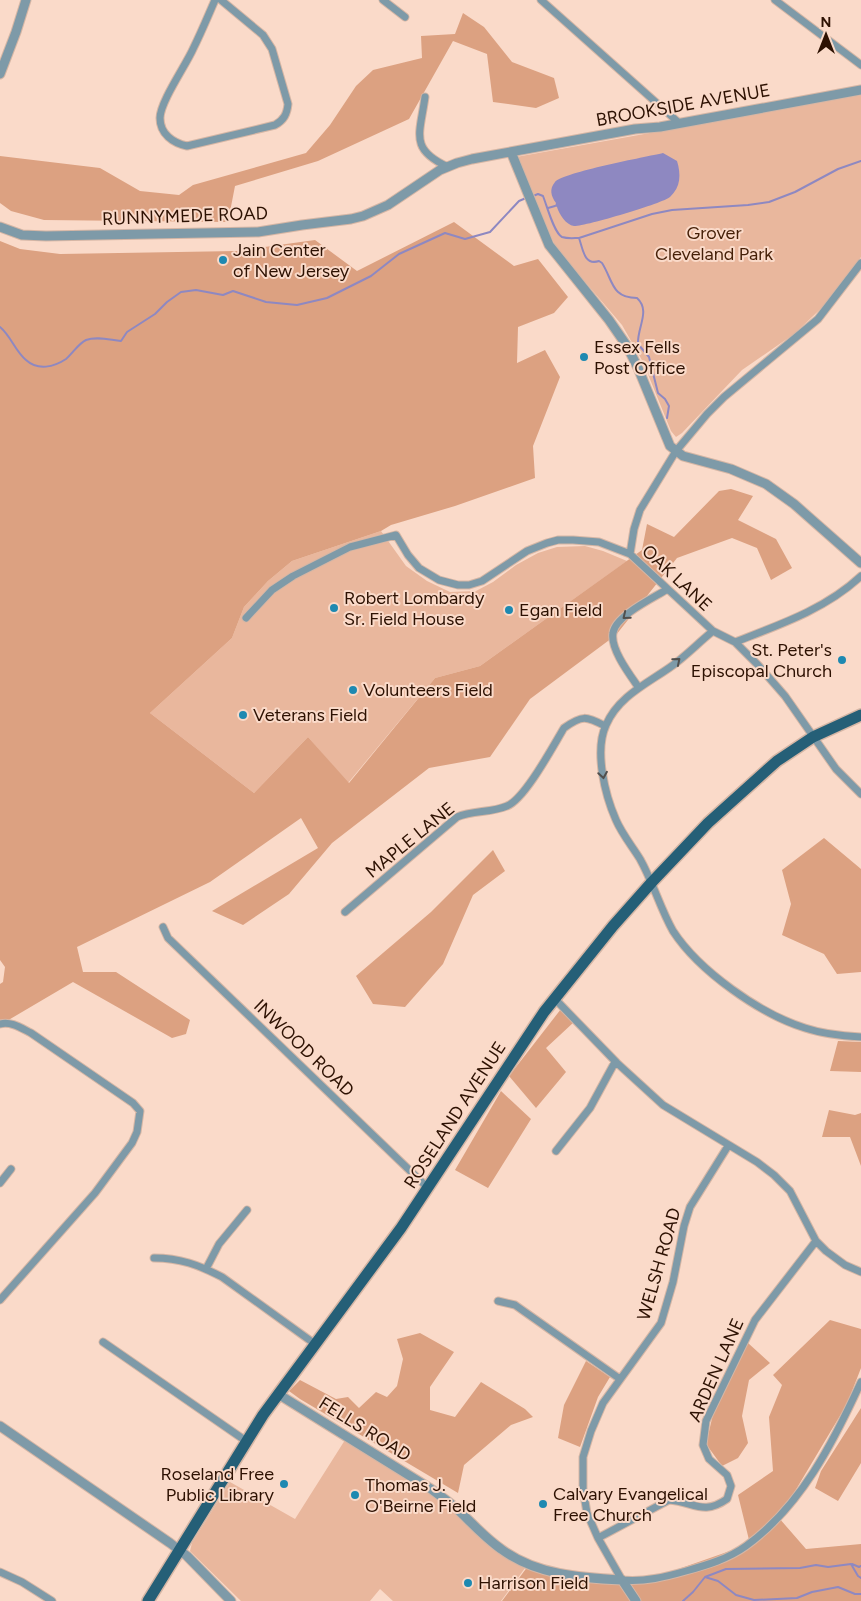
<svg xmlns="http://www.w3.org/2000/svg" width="861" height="1601" viewBox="0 0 861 1601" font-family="Figtree,sans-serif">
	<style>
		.green { fill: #e9b79d }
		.forest { fill: #dca181 }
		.water { fill: #8e88c1 }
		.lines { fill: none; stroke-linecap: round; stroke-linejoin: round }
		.stream { stroke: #8e88c1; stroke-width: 2 }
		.minor-casing { stroke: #d5b6a5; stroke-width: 9 }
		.tertiary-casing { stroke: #d5b6a5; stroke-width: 11 }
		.primary-casing { stroke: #d5b6a5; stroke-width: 14 }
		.minor { stroke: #7e9aa8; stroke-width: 7 }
		.tertiary { stroke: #7e9aa8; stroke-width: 9 }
		.primary { stroke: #255f77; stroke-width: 11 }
		.oneway { stroke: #514f4d }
		.poi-dot { fill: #1e89b1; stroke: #fadac9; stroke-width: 2 }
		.labels { text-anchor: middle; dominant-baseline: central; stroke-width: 4; stroke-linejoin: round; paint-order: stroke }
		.street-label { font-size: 18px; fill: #2d1102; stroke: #fadac9 }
		.park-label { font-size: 18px; fill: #451f07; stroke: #fadac9 }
		.poi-label { font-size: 18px; fill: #2d1102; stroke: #fadac9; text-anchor: start }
	</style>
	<rect width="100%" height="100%" fill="#fadac9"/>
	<path class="green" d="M861,95v162l-32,44 -35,33 -52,36 -60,63 -6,4 -5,-6 -28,-69 -21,-37 -65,-76 -12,-24 -9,-24 -20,-44z
		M381,531l25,35 21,15 23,11 26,-1 17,-9 23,-17 22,-12 19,-6 28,-1 18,5 24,10 -147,105 -45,12 -87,105 -40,-46 -54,56 -104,-80 82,-75 12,-31 24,-26 24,-20z
		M345,1440l85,51 21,17 40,40 34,20 -24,33h-108l-13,-12 -10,12h-129l-51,-50 2,-8 38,-61 65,37z"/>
	<path class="forest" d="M463,13l21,14 28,35 42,16 5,20 -23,10 -43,-6 -6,-48 -34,-13 -44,78 -91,42 -83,25 -7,36 -184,-2 -33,-9 -11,-8v-47l100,12 40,23 39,4 14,-10 113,-32 24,-28 26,-39 17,-16 49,-12 -1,-22 34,-2z
		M454,222l60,44 24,-7 30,38 -14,16 -36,14 -1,36 28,-13 15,27 -27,69 2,32 -80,28 -64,19 -10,6 -89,30 -24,20 -24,26 -12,31 -82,75 104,80 54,-56 41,46 86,-105 45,-12 162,-116 5,-26 27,13 45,-46 12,-2 22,7 -15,24 38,19 16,29 -21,12 -14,-32 -25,-10 -55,20 -61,77 -86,64 -40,58 -61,11 -97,75 -43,51 -46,31 -31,-14 106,-63 -17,-30 -91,64 -133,65 6,25h33l74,48 -4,14 -14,4 -99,-56 -73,43v-41l3,-2 2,-15 -5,-7v-719l20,8 40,5 177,-3 78,-11 42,31z
		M824,838l37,31v103l-24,2 -13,-20 -42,-19 9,-31 -9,-34z
		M493,850l12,21 -32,24 -30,69 -38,43 -32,-3 -17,-28 75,-64z
		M561,1009l13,13 -28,26 20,24 -30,36 -27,-32z
		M838,1041l23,1v30l-31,-1z
		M501,1091l30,28 -43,69 -33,-18z
		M829,1110l26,5 6,-2v53l-11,-29h-28z
		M830,1320l31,9v39l-14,36 -68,114 27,31 55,-5v57h-359l26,-35 119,14 103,-36 -12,-49 35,-24 -4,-54 13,-32 -9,-10z
		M420,1333l34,19 -24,35v23l25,7 26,-35 44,27 8,8 -22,8 -47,40 -6,28 -158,-94 -11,-8 11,-11 36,19 12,-2 11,11 17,-16 11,5 10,-11 6,-27 -6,-20z
		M748,1343l22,20 -21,17 -7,36 6,27 -10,15 -16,8 -16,-22 9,-38z
		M586,1361l24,16 -12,20 -18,50 -22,-9 6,-33z
		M861,1408v55l-23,38 -23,-13 6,-17z"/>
	<path class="water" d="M663,153l14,8c4,13 4,26 -7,36 -6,6 -87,30 -96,29 -8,-1 -15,-12 -17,-19l-2,-1 1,-3c-5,-7 -7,-14 -1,-21 9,-10 91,-25 108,-29z"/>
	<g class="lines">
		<path class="stream" d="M533,196l5,-2 5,2c4,10 11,37 19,41 6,2 12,1 17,1l73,-24 20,-4 76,-5 21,-3 26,-10 43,-23 23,-8
			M548,208l7,-2
			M579,238c4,11 5,28 20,23l3,2c11,17 9,35 35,35 14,13 0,29 1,46l11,13 9,36 7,6 4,7 -2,12
			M0,327c11,9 15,24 26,33 12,11 28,7 40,-1 7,-6 12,-15 20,-19 11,-4 24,0 35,1l6,-9 28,-18 12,-12 14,-10 15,-2 27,5 10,-4 33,11 31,3 30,-7 44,-22 28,-22 46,-21 20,6 25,-7 29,-31 7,-3
			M852,1564l7,3 2,-1
			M705,1577l13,4 18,14 18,5 43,-2 15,-6 26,-5 17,7h6
			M683,1601l10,-9 12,-15 21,-8 74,-1 16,-3 12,2 23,-3 7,12 3,2"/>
		<g class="minor-casing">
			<path id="minor" d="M215,0c-7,16 -14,33 -22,49 -7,16 -33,53 -33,69 0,16 13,25 27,28l88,-21c9,-5 12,-11 13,-21l-16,-55 -9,-14 -42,-35
				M383,0l22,17
				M541,0l137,122
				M775,0l86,65
				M425,97c-5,37 -16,52 23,70
				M630,554l4,-25 6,-19 36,-59 31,-37 17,-17 94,-78 43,-56
				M246,618l26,-28 21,-14 57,-29 46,-12 12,20 11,13 20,12 19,5h11l13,-4 45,-30 20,-8 11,-3h15l26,2 31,12 83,77 22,11 23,23 27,31 51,73 25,25
				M713,631c-15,12 -28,26 -44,37 -23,16 -51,29 -63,57 -12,26 -1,70 10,95 6,14 16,26 24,39 13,23 20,49 33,72 26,40 87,83 132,97 18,6 37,8 56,9
				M735,642c44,-17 91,-33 126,-66
				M639,688c-9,-13 -29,-39 -26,-55 2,-17 40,-35 53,-43
				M345,912l112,-95c16,-7 34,-4 50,-11 18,-7 46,-60 57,-78 18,-13 22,-12 41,-2
				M163,927l5,11 260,250
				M555,999l62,64 46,42 94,57 17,13 16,16 26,50 10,10 19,14 16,7
				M0,1024c11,-3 21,4 31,9l102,70 7,8 -3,21 -5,11 -37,50 -95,107
				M728,1146l-38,61 -6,19 -11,56 -12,41 -58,80 -12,28 -8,26v32l4,24 11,25 24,42c23,2 43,-3 64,-9 21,-6 42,-12 60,-25 55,-40 87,-103 115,-164
				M556,1151l34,-43 25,-46
				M0,1183l11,-14
				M154,1258c26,0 45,7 68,19l93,67
				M206,1269l13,-25 28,-34
				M498,1301l17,4 105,74
				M103,1342l143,99
				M598,1538l71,-38c25,2 34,16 58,-1l4,-13 -4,-11 -18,-16 -6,-14 3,-24 49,-101 61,-79
				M0,1572l22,10 30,19"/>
		</g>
		<g class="tertiary-casing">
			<path id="tertiary" d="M0,74l16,-42 10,-32
				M511,152l38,93 60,75 18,26 11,22 32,78 13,10 48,13 35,15 28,20 67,59
				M0,227l22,8 24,1 212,-4 44,-7 49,-6 12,-3 25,-11 52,-35 17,-7 15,-4 163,-30 25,-2 201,-37
				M278,1394l153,95c8,6 17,12 25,19 15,14 28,29 45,41 35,26 80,29 121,31l14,21
				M0,1426l170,117 17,13 44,45"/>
		</g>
		<g class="primary-casing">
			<path id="primary" d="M148,1601l115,-186 138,-187 143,-216 69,-86 39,-44 56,-59 69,-62 36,-24 48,-22"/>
		</g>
		<use href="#minor" class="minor"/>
		<use href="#tertiary" class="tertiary"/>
		<use href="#primary" class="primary"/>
	</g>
	<defs><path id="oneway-chevron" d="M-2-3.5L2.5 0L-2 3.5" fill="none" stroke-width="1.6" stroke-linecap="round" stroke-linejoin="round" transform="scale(1.25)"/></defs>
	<g class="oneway">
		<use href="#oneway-chevron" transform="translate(626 616) rotate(141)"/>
		<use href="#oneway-chevron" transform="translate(677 661) rotate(-40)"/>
		<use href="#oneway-chevron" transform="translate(603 775) rotate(81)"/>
	</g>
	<g class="poi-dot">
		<circle cx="223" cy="260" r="5"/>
		<circle cx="584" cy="357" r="5"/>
		<circle cx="334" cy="608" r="5"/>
		<circle cx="509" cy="610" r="5"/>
		<circle cx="842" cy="660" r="5"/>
		<circle cx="353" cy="690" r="5"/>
		<circle cx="243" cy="715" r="5"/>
		<circle cx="284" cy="1484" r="5"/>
		<circle cx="355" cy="1495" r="5"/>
		<circle cx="543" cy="1504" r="5"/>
		<circle cx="468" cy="1583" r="5"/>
	</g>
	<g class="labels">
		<g class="street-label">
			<text transform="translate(683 105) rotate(-10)">BROOKSIDE AVENUE</text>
			<text transform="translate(185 216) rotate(-2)">RUNNYMEDE ROAD</text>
			<text transform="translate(677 578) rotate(43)">OAK LANE</text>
			<text transform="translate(410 840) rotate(-39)">MAPLE LANE</text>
			<text transform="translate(304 1048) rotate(44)">INWOOD ROAD</text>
			<text transform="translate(455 1115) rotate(-57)">ROSELAND AVENUE</text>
			<text transform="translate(659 1264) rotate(-74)">WELSH ROAD</text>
			<text transform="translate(716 1370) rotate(-66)">ARDEN LANE</text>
			<text transform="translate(365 1429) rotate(32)">FELLS ROAD</text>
		</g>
		<g class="park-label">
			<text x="714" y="233">Grover<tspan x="714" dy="21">Cleveland Park</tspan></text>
		</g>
		<g class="poi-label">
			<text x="233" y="250">Jain Center<tspan x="233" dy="21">of New Jersey</tspan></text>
			<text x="594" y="347">Essex Fells<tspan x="594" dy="21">Post Office</tspan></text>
			<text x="344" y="598">Robert Lombardy<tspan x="344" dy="21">Sr. Field House</tspan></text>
			<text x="519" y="610">Egan Field</text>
			<text x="832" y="650" text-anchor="end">St. Peter's<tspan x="832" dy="21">Episcopal Church</tspan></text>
			<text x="363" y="690">Volunteers Field</text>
			<text x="253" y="715">Veterans Field</text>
			<text x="274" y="1474" text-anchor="end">Roseland Free<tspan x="274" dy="21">Public Library</tspan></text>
			<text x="365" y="1485">Thomas J.<tspan x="365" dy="21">O'Beirne Field</tspan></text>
			<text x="553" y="1494">Calvary Evangelical<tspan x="553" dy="21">Free Church</tspan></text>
			<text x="478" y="1583">Harrison Field</text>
		</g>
	</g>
	<g transform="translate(826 35)" stroke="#fadac9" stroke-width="4" paint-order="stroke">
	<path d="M0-4L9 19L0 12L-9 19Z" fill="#2d1102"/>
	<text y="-8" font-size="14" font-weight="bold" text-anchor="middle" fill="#2d1102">N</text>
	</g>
</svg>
